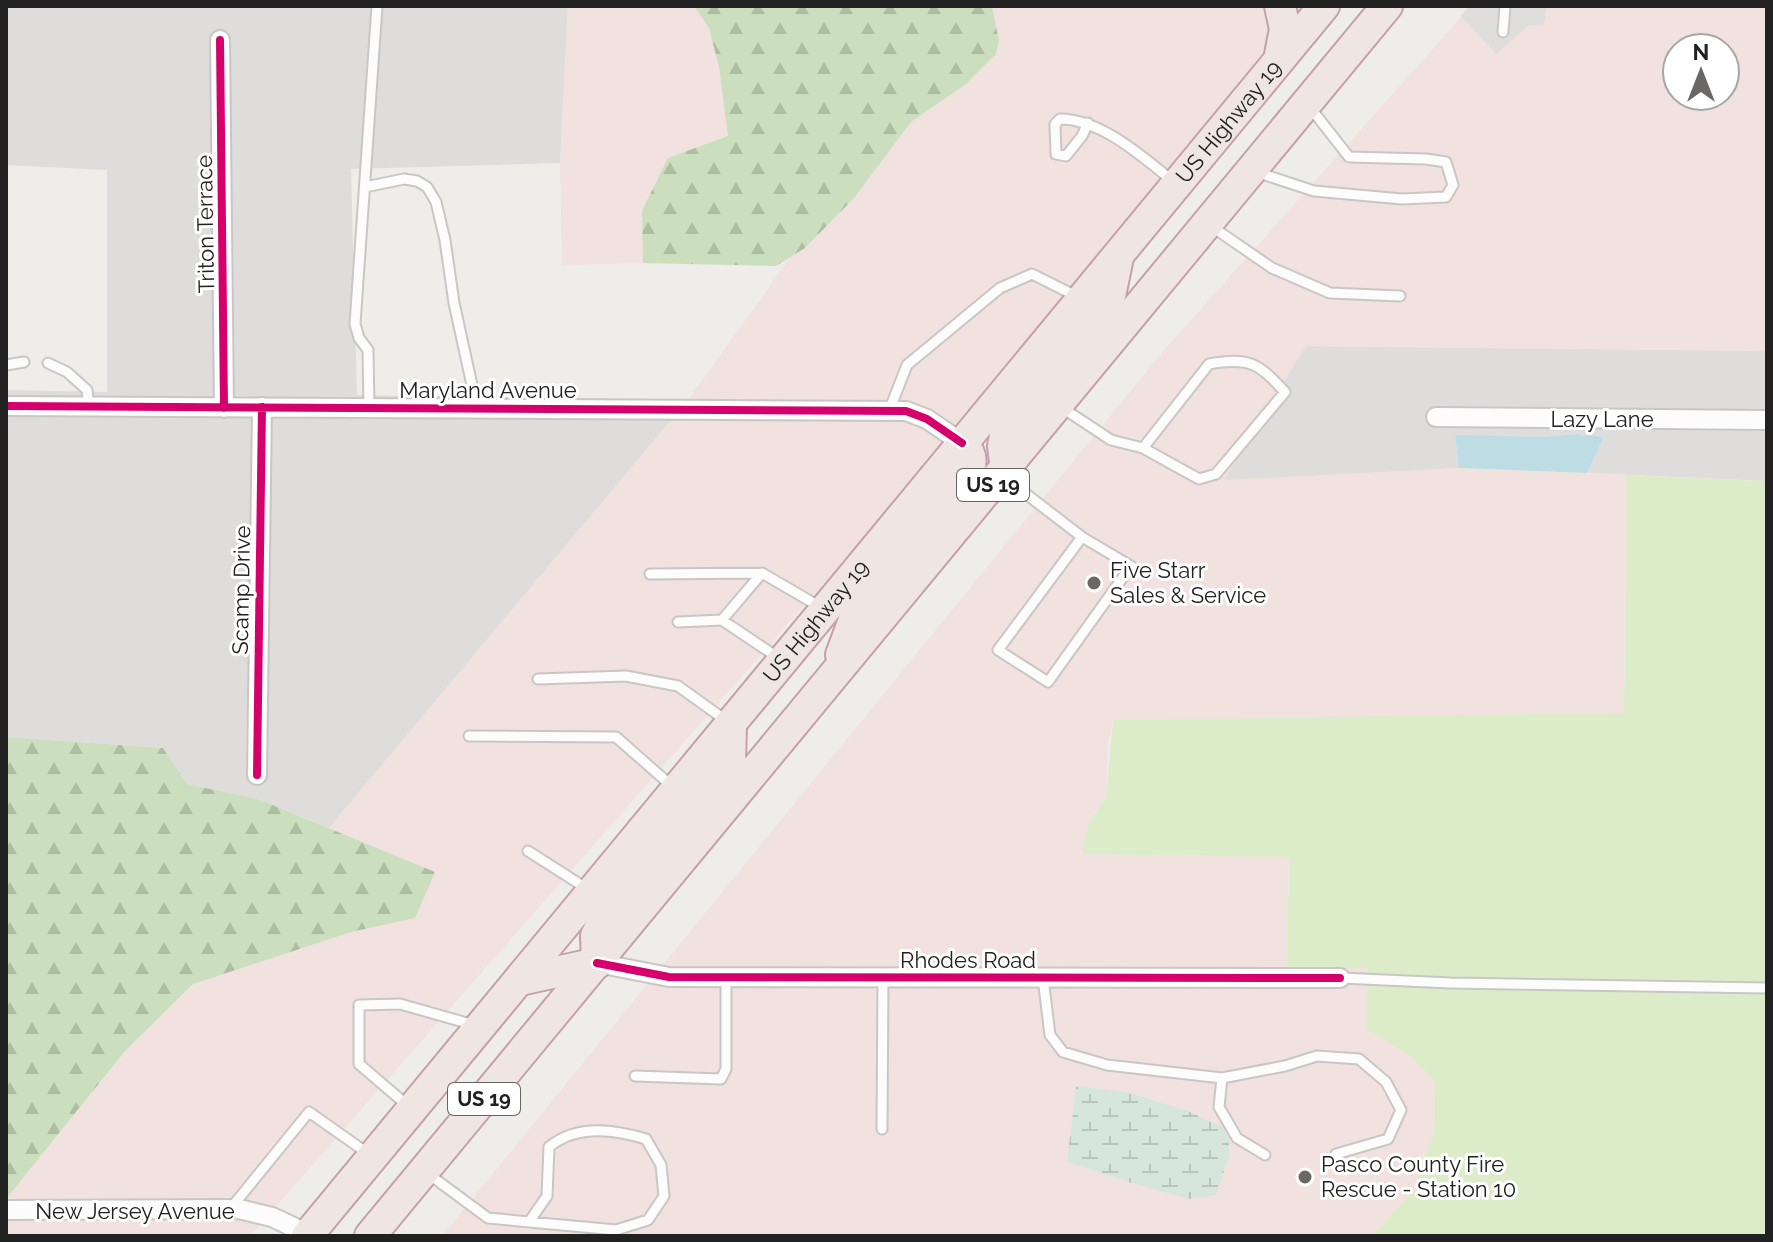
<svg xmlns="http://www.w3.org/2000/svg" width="1773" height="1242" viewBox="0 0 1773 1242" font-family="Raleway,sans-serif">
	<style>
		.residential { fill: #dedddb }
		.commercial { fill: #f1e1df; fill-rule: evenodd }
		.grass { fill: #ddecc8 }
		.forest { fill: url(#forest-firs) }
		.wetland { fill: url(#wetland-marsh) }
		.parking { fill: #dfdedd }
		.water { fill: #bddce3 }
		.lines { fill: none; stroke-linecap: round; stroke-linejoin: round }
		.service-casing { stroke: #c8c7c5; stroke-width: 13 }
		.minor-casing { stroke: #c8c7c5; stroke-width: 22 }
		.trunk-casing { stroke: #c5a0ac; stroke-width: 34 }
		.service { stroke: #fdfcfc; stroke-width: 9 }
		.minor { stroke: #fdfcfc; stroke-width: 18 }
		.trunk { stroke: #efe6e4; stroke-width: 30 }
		.cycleway-casing { stroke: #fff; stroke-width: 13 }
		.cycleway { stroke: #d6006c; stroke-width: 8 }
		.poi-dot { fill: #696867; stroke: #fff; stroke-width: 3 }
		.labels { text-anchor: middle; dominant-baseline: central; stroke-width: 6; stroke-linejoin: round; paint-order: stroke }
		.shield { fill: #fff; stroke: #646464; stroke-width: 2 }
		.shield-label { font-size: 20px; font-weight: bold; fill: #212121 }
		.street-label { font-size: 22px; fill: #212121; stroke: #fff }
		.poi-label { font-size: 22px; fill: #212121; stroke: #fff; text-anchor: start }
	</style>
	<defs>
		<pattern id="forest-firs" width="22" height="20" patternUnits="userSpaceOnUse" patternTransform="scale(2)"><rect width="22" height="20" fill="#cbdebe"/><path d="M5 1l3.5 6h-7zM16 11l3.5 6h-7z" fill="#aebea3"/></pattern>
		<pattern id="wetland-marsh" width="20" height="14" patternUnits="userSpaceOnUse" patternTransform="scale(2)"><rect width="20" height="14" fill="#d7e6dc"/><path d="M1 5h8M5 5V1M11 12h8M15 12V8" fill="none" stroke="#b8c5bc"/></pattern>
	</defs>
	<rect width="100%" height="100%" fill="#efede9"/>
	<path class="residential" d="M6,6h562l-8,157 -209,6 6,226 331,5 -359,428 -71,-29 -71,-15 -24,-36 -157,-11v-347l101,2v-222l-101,-5z
		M1305,346l462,5v130l-180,-8 17,-36 -27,-3 -34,3 -88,-1 4,32 -236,13z"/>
	<path class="commercial" d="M568,6h126l15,22 10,39 9,69 -86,75 1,52 -81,2 -2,-102z
		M992,6h278l2,49 -268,323 -754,858h-244v-37l119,-148 68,-67 158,-52 64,-14 19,-46 -105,-44 359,-428 104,-145 13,-7 49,-50 57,-76 55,-38 30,-30 3,-13z
		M1471,6h296v345l-461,-5 -82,134 235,-12 167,7 -2,238 -511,7 -5,24 -2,53 -17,26 -6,31 206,3 -2,111 81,-1 -2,62 47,29 21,23 1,46 -20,63 -43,46h-930l717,-880zM1677,48h48v48h-48zM1076,1086l51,6 61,19 1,88 -58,-16 -64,-21z"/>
	<path class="grass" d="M1626,475l141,6v755h-395l43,-47 20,-62 -1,-46 -21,-23 -47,-29 2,-61h-81l2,-111 -207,-3 7,-31 17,-26 7,-77 511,-7z"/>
	<path class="forest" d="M694,6h298l7,35 -3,13 -30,30 -55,38 -57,76 -49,50 -29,18 -133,-3 -1,-52 26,-53 60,-22 -9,-69 -10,-39z
		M6,737l157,11 24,36 71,15 177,73 -20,46 -64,14 -158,52 -68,67 -119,148z"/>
	<path class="wetland" d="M1076,1086l51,6 61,19 41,19v26l-13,39 -27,4 -58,-16 -64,-21z"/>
	<path class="parking" d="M1469,6h78l-3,19 -16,1 -32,28 -35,-38z"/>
	<path class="water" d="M1577,434l27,3 -17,36 -128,-5 -4,-33 88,2z"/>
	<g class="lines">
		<g class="service-casing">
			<path id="service" d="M1503,32l2,-26
				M1088,123l-6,13 -16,20 -10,-2 -1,-30 5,-5c41,0 83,38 114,63
				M1256,172l58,19 88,8 44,-2 7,-12 -7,-23 -20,-3 -77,-2 -40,-51
				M365,187l39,-8 13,2 10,6 9,15 9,38 9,63 23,105
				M1211,226l61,42 58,25 70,3
				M48,363l19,9 20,18 2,17
				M6,365l18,-3
				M1061,407l50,33 32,8 66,-84c41,-7 49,-1 76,28l-69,82 -17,5 -56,-31
				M369,408l-1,-58 -9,-12 -4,-14 22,-318
				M889,411l18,-46 93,-77 32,-14 46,23
				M1004,477l78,60 -84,113 50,32 83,-116 -49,-29
				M650,574l112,-1 60,35
				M722,620l40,-47
				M678,622l44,-2 58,39
				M538,679l88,-3 52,10 50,36
				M469,736l147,1 58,51
				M528,851l61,39
				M1043,978l7,57 13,17 44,13 115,13
				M1340,978l111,5 316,5
				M635,1076l86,3 5,-10v-92
				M408,1106l-49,-42v-59l41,-1 74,21
				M882,1129l1,-151
				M1265,1155l-28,-17 -18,-31 3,-29 63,-12 32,-10 42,3 27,23 15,28 -13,29 -52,15
				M427,1173l61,45 63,6 65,6 32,-10 16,-24 -3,-31 -15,-26c-32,-10 -70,-15 -97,8l-2,49 -18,26
				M231,1208l78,-96 61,43"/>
		</g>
		<g class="minor-casing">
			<path id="minor" d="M220,40l4,368
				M6,406l900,5 21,8 35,24
				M1436,417l331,3
				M257,775l5,-368
				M597,963l72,14 671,1
				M6,1210l233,-1 33,8 36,17"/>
		</g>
		<g class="trunk-casing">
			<g id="trunk">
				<path d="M1279,60l6,-31 -5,-23"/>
				<path d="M1006,469l-3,-23 4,-20 102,-125 9,-44"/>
				<path d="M841,655l17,-46 108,-131c7,-14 7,-24 -4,-35"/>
				<path d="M597,963l-1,-27 11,-23 38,-50 85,-99 1,-40"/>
				<path d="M520,980l77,-17"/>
				<path id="s1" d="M307,1236l1017,-1230"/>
				<path d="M370,1236l1017,-1230"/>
			</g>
		</g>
		<use href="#service" class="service"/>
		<use href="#minor" class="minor"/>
		<use href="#trunk" class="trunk"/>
		<g class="cycleway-casing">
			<path id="cycleway" d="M220,40l4,368
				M6,406l900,5 21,8 35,24
				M257,775l5,-368
				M597,963l72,14 671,1"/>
		</g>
		<use href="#cycleway" class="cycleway"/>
	</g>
	<g class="poi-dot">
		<circle cx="1094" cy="583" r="8"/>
		<circle cx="1305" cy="1177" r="8"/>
	</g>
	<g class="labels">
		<g class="shield">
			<rect x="957" y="469" width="72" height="32" rx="6"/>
			<rect x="448" y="1083" width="72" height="32" rx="6"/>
		</g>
		<g class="shield-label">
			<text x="993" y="485">US 19</text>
			<text x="484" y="1099">US 19</text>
		</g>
		<g class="street-label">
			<text stroke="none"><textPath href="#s1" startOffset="1446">US Highway 19</textPath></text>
			<text transform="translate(205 224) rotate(-91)">Triton Terrace</text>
			<text x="488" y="390">Maryland Avenue</text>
			<text x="1602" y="419">Lazy Lane</text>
			<text transform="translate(241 590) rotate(-89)">Scamp Drive</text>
			<text stroke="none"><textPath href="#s1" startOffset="798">US Highway 19</textPath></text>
			<text x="968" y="960">Rhodes Road</text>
			<text x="135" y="1211">New Jersey Avenue</text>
		</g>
		<g class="poi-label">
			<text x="1110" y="570">Five Starr<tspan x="1110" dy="25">Sales &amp; Service</tspan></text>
			<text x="1321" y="1164">Pasco County Fire<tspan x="1321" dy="25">Rescue - Station 10</tspan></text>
		</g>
	</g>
	<rect width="1773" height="1242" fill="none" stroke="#212121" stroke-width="16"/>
	<g transform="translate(1701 72)"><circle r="38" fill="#ffffff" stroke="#a6a6a6" stroke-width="2"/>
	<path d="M0-6L14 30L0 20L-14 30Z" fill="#696867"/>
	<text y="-12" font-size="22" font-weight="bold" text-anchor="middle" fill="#212121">N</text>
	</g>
</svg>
